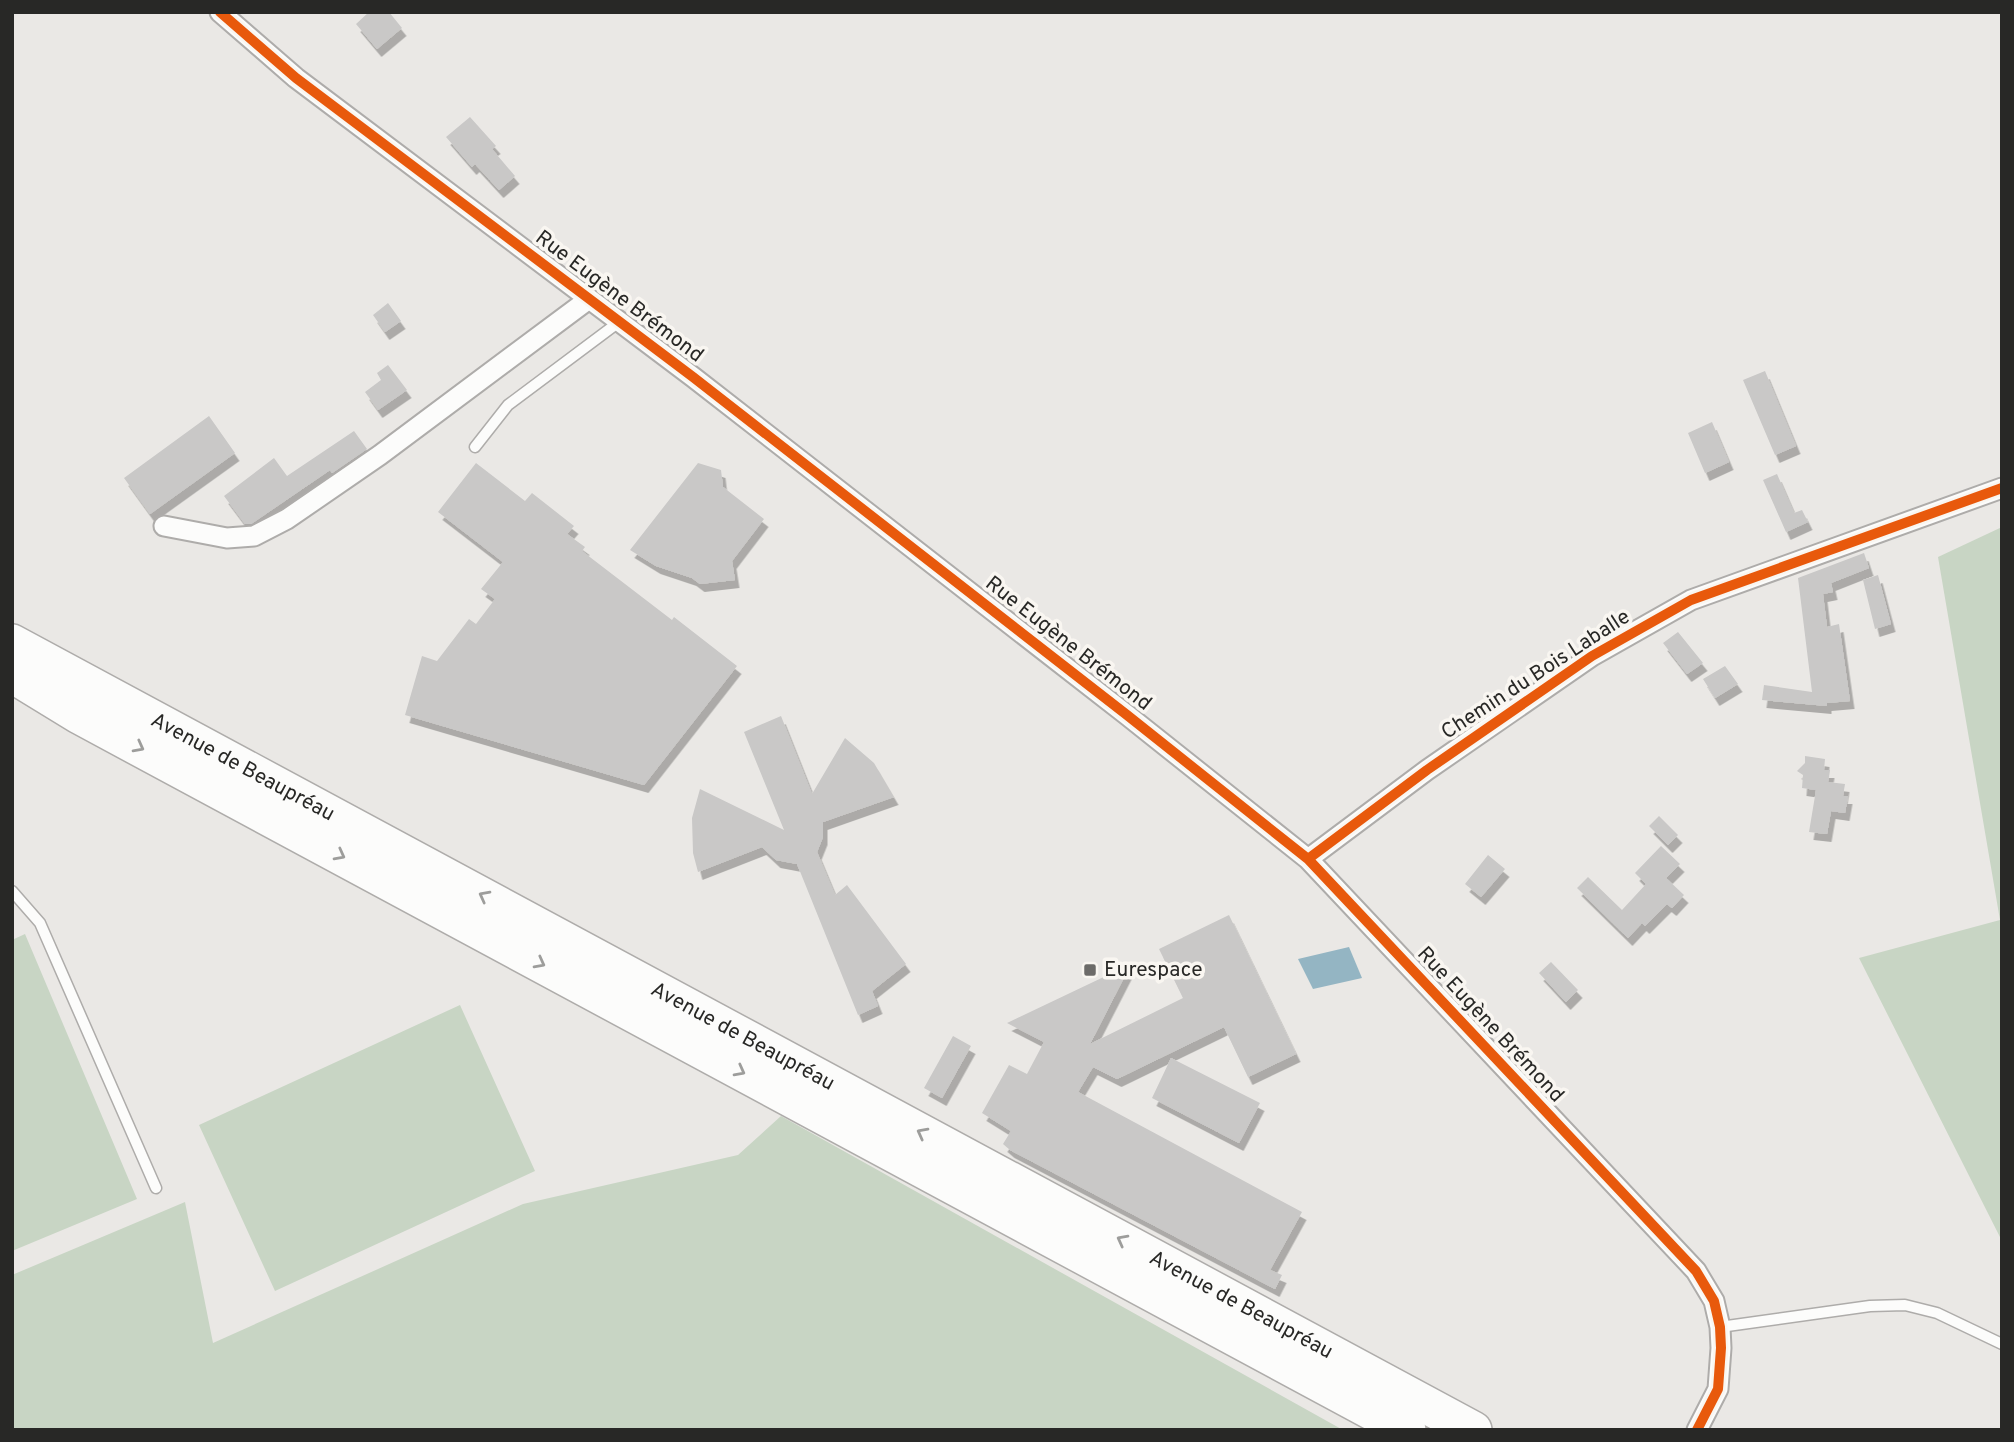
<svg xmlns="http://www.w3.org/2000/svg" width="2014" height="1442" viewBox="0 0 2014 1442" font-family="Overpass,sans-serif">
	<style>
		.green { fill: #c8d5c4 }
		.water { fill: #94b5c3 }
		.building { fill: #c9c8c7; filter: url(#shadow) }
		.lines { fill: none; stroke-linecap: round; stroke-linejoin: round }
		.lane-casing { stroke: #aeacaa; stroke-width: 13 }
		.street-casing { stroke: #aeacaa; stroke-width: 23 }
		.highway-casing { stroke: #aeacaa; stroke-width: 40 }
		.lane { stroke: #fcfcfb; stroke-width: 10 }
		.street { stroke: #fcfcfb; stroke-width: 19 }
		.highway { stroke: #fcfcfb; stroke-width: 37 }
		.cycleway-casing { stroke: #f9f6f1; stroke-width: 15 }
		.cycleway { stroke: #e8590c; stroke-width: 10 }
		.oneway { stroke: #9d9d9b }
		.poi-dot { fill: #6c6b69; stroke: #f9f6f1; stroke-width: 2.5 }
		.labels { text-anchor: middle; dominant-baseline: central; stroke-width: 7; stroke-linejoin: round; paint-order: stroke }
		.street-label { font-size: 21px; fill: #282826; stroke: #f9f6f1 }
		.poi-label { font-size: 21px; fill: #282826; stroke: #f9f6f1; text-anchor: start }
	</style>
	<defs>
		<filter id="shadow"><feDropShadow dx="4.5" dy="8" stdDeviation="0" flood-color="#0004"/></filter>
	</defs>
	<rect width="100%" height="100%" fill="#eae8e5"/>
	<path class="green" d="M2002,527v714l-143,-283 141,-38 -62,-363z
		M25,934l112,265 -125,52v-311z
		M460,1005l75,166 -260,120 -76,-166z
		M781,1116l562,314h-1331v-155l173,-73 28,141 310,-139 215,-49z"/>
	<path class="water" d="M1349,947l13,31 -49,11 -15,-30z"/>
	<path class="building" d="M369,12h20l13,16 -25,21 -21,-25z
		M470,117l26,29 -4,3 23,27 -16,14 -24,-26 -3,3 -26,-30z
		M388,303l13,18 -16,11 -12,-17z
		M388,365l19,25 -29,20 -13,-18 16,-12 -4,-7z
		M1765,371l31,75 -21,9 -32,-75z
		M209,416l26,37 -85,61 -26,-36z
		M1712,422l17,40 -24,11 -17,-40z
		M354,431l13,18 -35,24 -2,-3 -79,54h-6l-21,-28 50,-38 13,18z
		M476,463l49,38 7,-8 42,33 -7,8 18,13 -3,4 90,69 2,-3 63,49 -93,119 -239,-70 17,-59 15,5 32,-42 7,5 19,-25 -14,-10 22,-27 -65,-50z
		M698,463l23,7 2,17 41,32 -32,42 3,19 -35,4 -8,-6 -36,-12 -26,-16z
		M1777,474l17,39 8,-3 6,12 -22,10 -23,-52z
		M1864,553l5,15 -38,15 2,9 -10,2 4,33 12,-3 11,77 -23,2v3l-65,-6 2,-15 48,7 -14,-114z
		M1878,575l13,49 -16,5 -12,-49z
		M1678,632l25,31 -16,11 -24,-31z
		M1725,666l13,18 -23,14 -12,-19z
		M781,716l31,78 33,-56 29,25 20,34 -71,25v15l-6,15 18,43 12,-10 59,79 -34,27 6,15 -20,9 -61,-151 -21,-4 -14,-13 -64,25 -5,-19 -1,-35 8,-29 84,41 -40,-98z
		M1805,756l20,3 -1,11h6l-2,12 17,2 -2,12h5l-3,17 -14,-2 -4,23 -18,-2 7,-42 -14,-2 1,-13 -6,-4 8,-8z
		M1659,816l19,19 -10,10 -19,-19z
		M1661,846l19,18 -14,14 18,17 -12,13 -5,-4 -22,22 -3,-3 -14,15 -51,-50 11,-11 34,33 24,-26 -11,-11z
		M1488,855l17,14 -24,28 -16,-13z
		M1229,915l67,139 -48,23 -24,-50 -107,52 -24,-12 -15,25 224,120 -32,58 12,5 -7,14 -265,-139 -7,-6 8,-13 -29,-18 27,-48 18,9 17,-32 -37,-19 124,-59 -41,80 93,-46 -24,-49z
		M1551,962l27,28 -12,12 -27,-29z
		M953,1036l18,10 -29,52 -18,-10z
		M1171,1058l89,45 -21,40 -87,-45z"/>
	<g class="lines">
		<g class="lane-casing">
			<path id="lane" d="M475,447l33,-42 111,-83
				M12,891l28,32 116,265
				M1720,1327l150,-21 35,-1 32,8 65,31"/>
		</g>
		<g class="street-casing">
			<path id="street" d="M220,12l76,66 397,299 434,338 181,144 388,412 18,30 6,26 1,21 -3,41 -21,41
				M164,526l63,12 27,-2 33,-17 93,-64 209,-156
				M1308,859l119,-89 165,-114 99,-56 311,-112"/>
		</g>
		<g class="highway-casing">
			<g id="highway">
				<path id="s1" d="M12,643l1461,787"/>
				<path d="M12,674l67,41 1328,715"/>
			</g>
		</g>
		<use href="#lane" class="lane"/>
		<use href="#street" class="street"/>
		<use href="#highway" class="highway"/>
		<g class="cycleway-casing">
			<path id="cycleway" d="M220,12l76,66 397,299 434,338 181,144 388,412 18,30 6,26 1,21 -3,41 -21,41
				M1308,859l119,-89 165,-114 99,-56 311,-112"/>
		</g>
		<use href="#cycleway" class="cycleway"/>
	</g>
	<defs><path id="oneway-chevron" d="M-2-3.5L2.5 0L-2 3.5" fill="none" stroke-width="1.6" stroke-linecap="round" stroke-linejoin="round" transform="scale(1.75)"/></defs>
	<g class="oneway">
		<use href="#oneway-chevron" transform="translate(139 747) rotate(28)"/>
		<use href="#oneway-chevron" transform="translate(340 855) rotate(28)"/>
		<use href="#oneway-chevron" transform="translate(484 896) rotate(-152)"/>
		<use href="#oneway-chevron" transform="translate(540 963) rotate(28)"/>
		<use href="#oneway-chevron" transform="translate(740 1071) rotate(28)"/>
		<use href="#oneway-chevron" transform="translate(922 1133) rotate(-152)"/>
		<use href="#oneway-chevron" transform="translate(1122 1240) rotate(-152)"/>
	</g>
	<rect class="poi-dot" x="1083" y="963" width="14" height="14" rx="3.5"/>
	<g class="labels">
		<g class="street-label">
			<text transform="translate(619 297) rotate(37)">Rue Eugène Brémond</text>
			<text transform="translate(1068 644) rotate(38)">Rue Eugène Brémond</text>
			<text transform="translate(1536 675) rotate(-33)">Chemin du Bois Laballe</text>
			<text stroke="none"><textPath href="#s1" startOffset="262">Avenue de Beaupréau</textPath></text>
			<text transform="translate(1490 1025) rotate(47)">Rue Eugène Brémond</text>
			<text stroke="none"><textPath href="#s1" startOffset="830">Avenue de Beaupréau</textPath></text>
			<text stroke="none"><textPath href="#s1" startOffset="1396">Avenue de Beaupréau</textPath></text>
		</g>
		<g class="poi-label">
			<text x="1104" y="970">Eurespace</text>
		</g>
	</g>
	<rect width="2014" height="1442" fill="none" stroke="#282826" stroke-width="28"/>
</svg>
